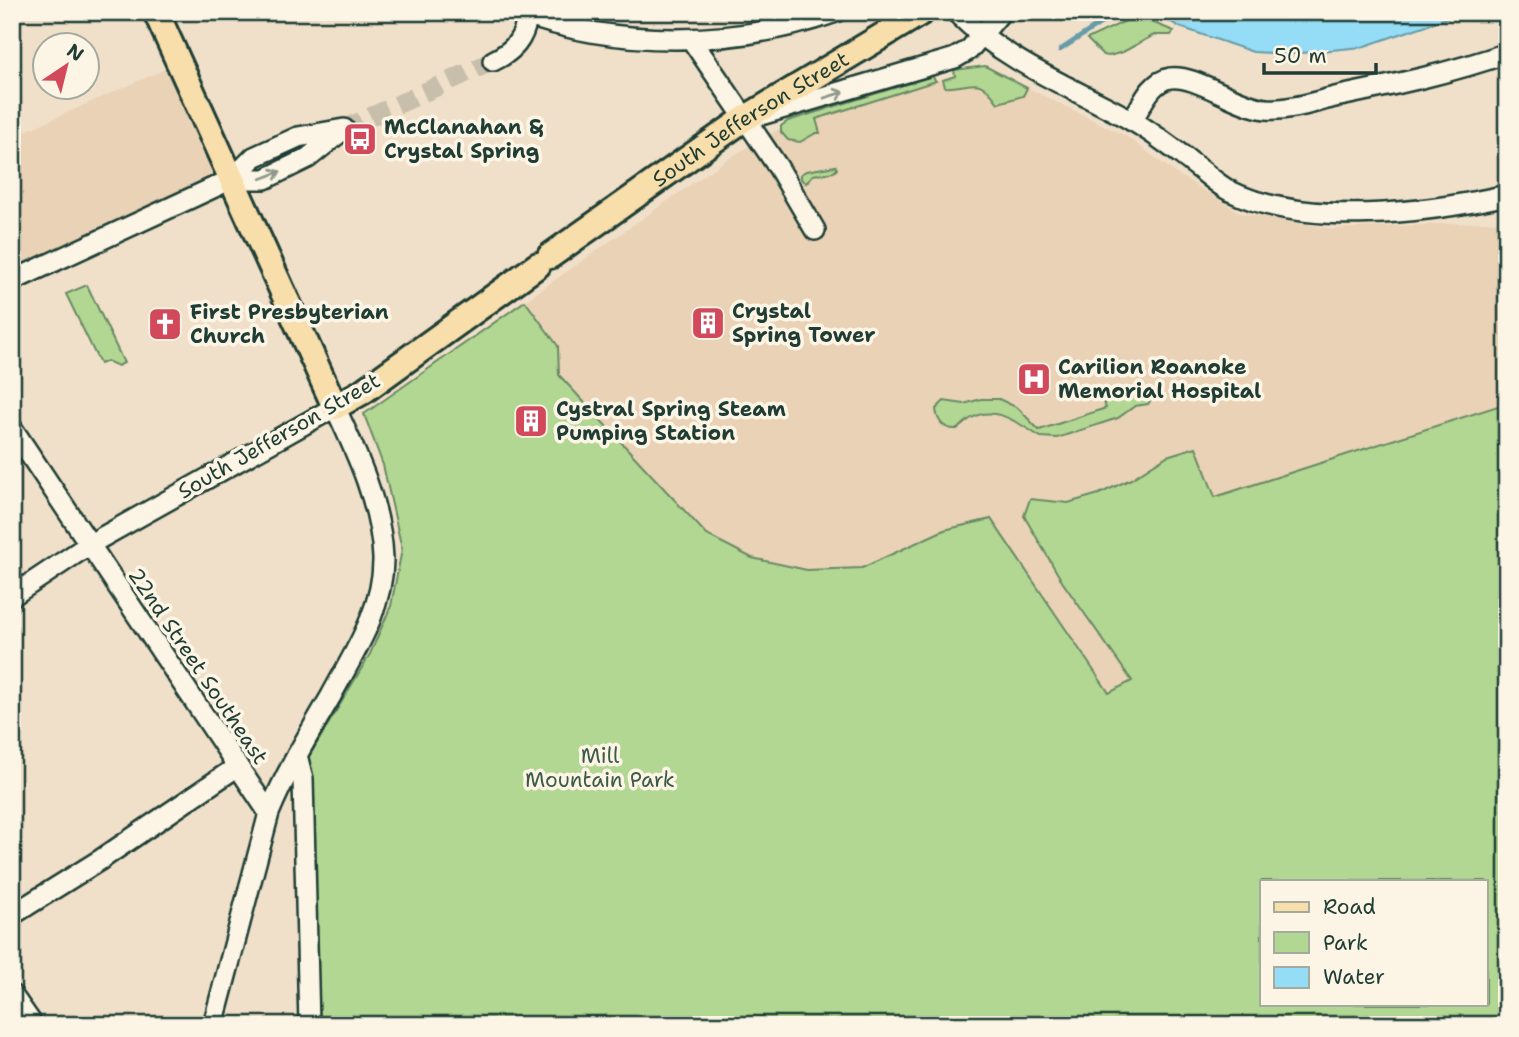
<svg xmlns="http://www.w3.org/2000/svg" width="1519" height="1037" viewBox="0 0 1519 1037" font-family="'Shantell Sans',sans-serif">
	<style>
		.built { fill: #e9d2b6 }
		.green { fill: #b2d793; stroke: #688a64; stroke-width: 2; fill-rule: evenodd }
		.water { fill: #95dcf7; stroke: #669ca9; stroke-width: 2 }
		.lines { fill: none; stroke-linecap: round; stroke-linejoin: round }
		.stream { stroke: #669ca9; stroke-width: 4.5 }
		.minor-tunnel { stroke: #c7bfab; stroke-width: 19; stroke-dasharray: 19 10; stroke-linecap: butt }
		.minor-casing { stroke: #1f3d34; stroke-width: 24 }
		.major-casing { stroke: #1f3d34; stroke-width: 30 }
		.minor { stroke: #fcf5e5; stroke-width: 19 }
		.major { stroke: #f8deab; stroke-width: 24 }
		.oneway { stroke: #8e998c }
		.labels { text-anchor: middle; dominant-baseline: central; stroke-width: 7; stroke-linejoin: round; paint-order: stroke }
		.street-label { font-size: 21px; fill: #1f3d34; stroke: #fcf5e5 }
		.poi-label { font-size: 21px; font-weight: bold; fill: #1f3d34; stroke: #fcf5e5; text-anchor: start }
		.park-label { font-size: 21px; fill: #3c5c47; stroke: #fcf5e5 }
	</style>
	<rect width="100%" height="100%" fill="#f1e0c9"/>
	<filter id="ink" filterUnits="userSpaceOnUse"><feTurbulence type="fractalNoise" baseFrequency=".0143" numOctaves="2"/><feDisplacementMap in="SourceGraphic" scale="14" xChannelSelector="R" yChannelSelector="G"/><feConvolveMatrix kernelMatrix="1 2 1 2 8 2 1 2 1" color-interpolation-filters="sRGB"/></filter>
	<g filter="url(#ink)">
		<path class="built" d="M179,63l53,116 -220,102v-144z
			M979,68l12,2 135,66 51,38 64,39 92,16 174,-8v298l-356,153 -42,21 -118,-174 -47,11 -82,38 -55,2 -55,-12 -45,-23 -148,-160 -1,-29 -33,-45 201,-141 61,-36z"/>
		<path class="green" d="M1136,16l38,15 -3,4h-17l-31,17 -14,4 -6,-1 -16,-16z
			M985,66l42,22 -4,8 -25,7c-21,-31 -26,-14 -53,-16l-2,-7 12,-4 -1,-6z
			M932,76l4,5 -120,38 4,14h-4l-16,9 -12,-2 -7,-8v-6l7,-5z
			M836,166l1,3 -3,3 -21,3 -7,8 -5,-4v-5l5,-3z
			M87,285l37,78 -6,3 -11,-5 -7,3 -34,-70z
			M525,301l33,45 1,29 148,160 45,23 55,12 55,-2 82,-38 47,-11 118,174 23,-12 -69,-98 -39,-67 6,-17 38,4 31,-9 32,-15 36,-23 29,-9 19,50 292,-94v622h-1187l-13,-265 63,-106 21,-48 11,-57 -19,-84 -19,-51zM1262,881h224v123h-224z
			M1109,391h32l8,4 1,6 -2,3 -13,2 -17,12 -49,16 -12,4 -16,-1c-21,-12 -46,-34 -71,-18 -5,3 -8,7 -13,10 -13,1 -20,-8 -21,-20l8,-8 20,3 17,-5h18l19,9 21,22 67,-22 -4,-12z"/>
		<path class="water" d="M1153,12h312l-103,35 -71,7 -38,-2 -73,-25z"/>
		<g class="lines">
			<path class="stream" d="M1060,50l58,-38"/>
			<path class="minor-tunnel" d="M344,129l149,-68"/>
			<g class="minor-casing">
				<path id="minor" d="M518,12c98,37 220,35 318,0
					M956,12c49,50 115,75 175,108 23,13 44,30 65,46 11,8 22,19 34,25 75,37 198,22 277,4
					M691,39l87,128 37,63
					M493,61c21,-10 30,-21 35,-45
					M761,115l194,-57 14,-8 32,-38
					M1132,121c10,-16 18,-39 38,-43 25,-4 66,28 96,31 22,2 48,-7 69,-12 58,-12 116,-24 172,-44
					M232,179h33l43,-21 35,-28
					M12,281l220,-102 22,-22 44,-20 46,-8
					M12,428l257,385
					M12,596l78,-52 245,-137c22,47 46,98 48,151 1,50 -29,95 -52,138 -22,38 -45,76 -62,117l-56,212
					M297,755l6,24 6,246
					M12,915l88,-55 138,-94
					M12,995l21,30"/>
			</g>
			<g class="major-casing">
				<g id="major">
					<path d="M156,12l179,395 27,-15 176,-127"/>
					<path id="s1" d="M550,256l194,-137 178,-107"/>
				</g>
			</g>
			<use href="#minor" class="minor"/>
			<use href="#major" class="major"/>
		</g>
		<defs><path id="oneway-shaft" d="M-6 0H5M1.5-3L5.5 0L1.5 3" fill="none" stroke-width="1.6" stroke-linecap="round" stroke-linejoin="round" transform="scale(1.75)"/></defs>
		<g class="oneway">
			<use href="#oneway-shaft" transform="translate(834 95) rotate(-17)"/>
			<use href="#oneway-shaft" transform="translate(271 175) rotate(-21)"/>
		</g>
	</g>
	<defs>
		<g id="bus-square" transform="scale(1.75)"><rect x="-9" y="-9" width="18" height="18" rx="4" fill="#d1495b" stroke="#fcf5e5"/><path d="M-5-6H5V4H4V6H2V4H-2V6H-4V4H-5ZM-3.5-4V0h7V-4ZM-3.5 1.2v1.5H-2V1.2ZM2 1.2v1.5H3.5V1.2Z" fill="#fff"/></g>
		<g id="building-square" transform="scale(1.75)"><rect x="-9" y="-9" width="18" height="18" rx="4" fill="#d1495b" stroke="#fcf5e5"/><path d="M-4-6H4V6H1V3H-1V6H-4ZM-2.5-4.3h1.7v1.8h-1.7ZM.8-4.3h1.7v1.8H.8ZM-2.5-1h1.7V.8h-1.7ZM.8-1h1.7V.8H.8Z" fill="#fff"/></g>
		<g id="church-square" transform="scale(1.75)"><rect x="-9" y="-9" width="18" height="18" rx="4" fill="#d1495b" stroke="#fcf5e5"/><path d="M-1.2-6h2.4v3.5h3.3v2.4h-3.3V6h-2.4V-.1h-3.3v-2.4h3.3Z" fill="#fff"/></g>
		<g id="hospital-square" transform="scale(1.75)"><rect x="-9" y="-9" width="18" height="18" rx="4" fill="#d1495b" stroke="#fcf5e5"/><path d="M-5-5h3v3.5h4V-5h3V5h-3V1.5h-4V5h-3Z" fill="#fff"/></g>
	</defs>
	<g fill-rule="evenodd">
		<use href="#bus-square" x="360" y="139"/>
		<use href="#building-square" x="708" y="323"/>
		<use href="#church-square" x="165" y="324"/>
		<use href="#hospital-square" x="1034" y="379"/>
		<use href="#building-square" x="531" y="421"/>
	</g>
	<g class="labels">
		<g class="street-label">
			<text stroke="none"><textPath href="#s1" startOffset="243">South Jefferson Street</textPath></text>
			<text transform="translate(279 436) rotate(-30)">South Jefferson Street</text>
			<text transform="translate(198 666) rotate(56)">22nd Street Southeast</text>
		</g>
		<g class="poi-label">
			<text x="384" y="127">McClanahan &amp;<tspan x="384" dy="24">Crystal Spring</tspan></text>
			<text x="732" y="311">Crystal<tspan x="732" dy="24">Spring Tower</tspan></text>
			<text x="190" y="312">First Presbyterian<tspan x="190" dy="24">Church</tspan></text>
			<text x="1058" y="367">Carilion Roanoke<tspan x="1058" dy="24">Memorial Hospital</tspan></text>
			<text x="556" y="409">Cystral Spring Steam<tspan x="556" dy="24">Pumping Station</tspan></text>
		</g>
		<g class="park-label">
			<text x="600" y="756">Mill<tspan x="600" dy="24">Mountain Park</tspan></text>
		</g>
	</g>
	<rect width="1519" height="1037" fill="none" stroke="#fcf5e5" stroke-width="42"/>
	<rect x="21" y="21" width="1477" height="995" fill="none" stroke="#1f3d34" stroke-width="2.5" filter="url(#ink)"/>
	<rect x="1260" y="880" width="228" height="126" fill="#fcf5e5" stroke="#a4ab9e" stroke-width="2"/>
	<rect x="1274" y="902" width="35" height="10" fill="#f8deab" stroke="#a4ab9e" stroke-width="2"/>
	<text x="1323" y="914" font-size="21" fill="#1f3d34">Road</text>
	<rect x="1274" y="932" width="35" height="21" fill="#b2d793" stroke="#a4ab9e" stroke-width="2"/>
	<text x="1323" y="950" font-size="21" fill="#1f3d34">Park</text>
	<rect x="1274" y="967" width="35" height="21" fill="#95dcf7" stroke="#a4ab9e" stroke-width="2"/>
	<text x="1323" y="984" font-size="21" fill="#1f3d34">Water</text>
	<g transform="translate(66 66) rotate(35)"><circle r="33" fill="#fcf5e5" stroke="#a4ab9e" stroke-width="2"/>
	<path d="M0-5L12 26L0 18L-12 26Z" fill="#d1495b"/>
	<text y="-10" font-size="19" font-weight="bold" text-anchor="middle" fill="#1f3d34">N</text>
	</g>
	<path d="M1264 63v10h112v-10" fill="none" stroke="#1f3d34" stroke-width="3.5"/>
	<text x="1274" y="63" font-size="21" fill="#1f3d34" stroke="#fcf5e5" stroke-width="5" paint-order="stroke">50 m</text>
</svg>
